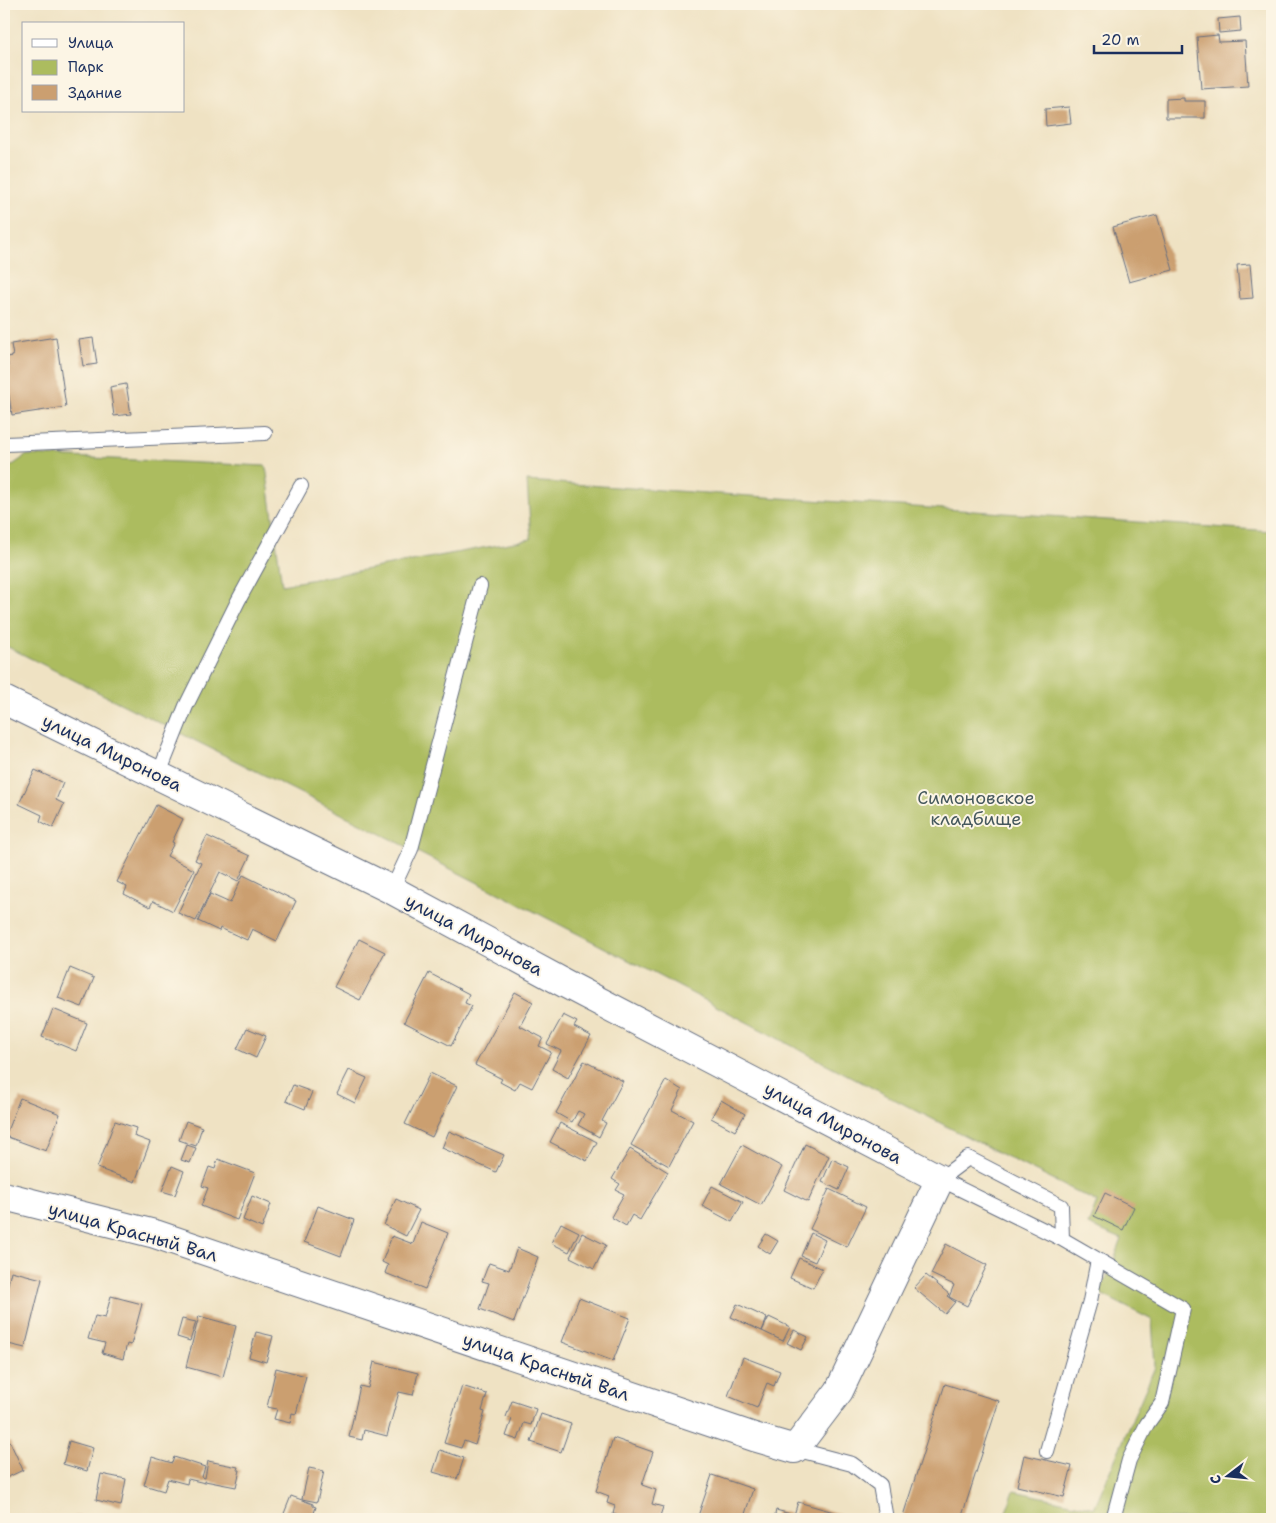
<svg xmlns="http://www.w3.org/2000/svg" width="1276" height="1523" viewBox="0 0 1276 1523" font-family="'Shantell Sans',sans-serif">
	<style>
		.green { fill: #acbc5f; stroke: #64765e }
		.building { fill: #cb9f70 }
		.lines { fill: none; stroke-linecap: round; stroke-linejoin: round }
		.service-casing { stroke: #656e81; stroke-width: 16 }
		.minor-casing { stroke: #656e81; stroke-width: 30 }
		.service { stroke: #fff; stroke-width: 14 }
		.minor { stroke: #fff; stroke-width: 28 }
		.labels { text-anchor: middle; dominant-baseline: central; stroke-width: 4; stroke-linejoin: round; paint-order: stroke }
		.street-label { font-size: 18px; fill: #1b2f5e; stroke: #fcf5e5 }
		.park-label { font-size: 18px; fill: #46595e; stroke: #fcf5e5 }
	</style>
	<rect width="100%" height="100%" fill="#fcf5e5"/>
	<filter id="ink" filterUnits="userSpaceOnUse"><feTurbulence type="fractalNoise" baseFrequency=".02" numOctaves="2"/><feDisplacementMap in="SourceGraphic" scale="10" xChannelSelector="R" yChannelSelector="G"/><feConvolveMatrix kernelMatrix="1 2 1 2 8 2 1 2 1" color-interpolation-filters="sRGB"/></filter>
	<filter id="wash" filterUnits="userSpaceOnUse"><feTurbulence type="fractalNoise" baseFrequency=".0096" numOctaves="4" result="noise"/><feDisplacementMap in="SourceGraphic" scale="20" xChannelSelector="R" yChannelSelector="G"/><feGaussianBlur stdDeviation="1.12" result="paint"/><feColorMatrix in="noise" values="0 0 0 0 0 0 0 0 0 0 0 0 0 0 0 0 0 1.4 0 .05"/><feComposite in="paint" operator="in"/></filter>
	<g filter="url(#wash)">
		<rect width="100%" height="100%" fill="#efe2c3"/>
		<path class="green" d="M27,455l239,11 16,119 249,-46 -4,-58 745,50v988h-269l11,-28 80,17 61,-141 -3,-47 -53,-27 12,-25 11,-29 -34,-14 9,-23c-173,-85 -343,-177 -515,-266 -192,-99 -385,-194 -578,-291v-174z"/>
		<g id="blocks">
			<path class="building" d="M1240,17l1,14 -22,2 -1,-14z
				M1218,35l1,7 26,-1 3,45 -47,3 -4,-52z
				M1184,98v3h21v17h-39v-19z
				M1069,107l2,16 -25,3 -1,-17z
				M1157,215l16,55 -44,12 -16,-55z
				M1250,264l3,34 -13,1 -3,-34z
				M56,337l10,70 -54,8 -8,-49h4l-1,-9 6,-1 -2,-12z
				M93,338l4,26 -14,2 -4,-26z
				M126,384l5,30 -17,2 -4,-29z
				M35,770l28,13 -7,17 8,4 -11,24 -13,-7 2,-6 -23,-11z
				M156,805l27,14 -11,23 2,1 -7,13 27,14 -21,41 -20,-10 -3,6 -26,-13 3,-7 -10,-5z
				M207,836l43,20 -12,25 -18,-9 -24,49 -18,-8 23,-50 -6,-3z
				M243,875l53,26 -19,40 -25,-12 -5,11 -27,-12 -1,3 -21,-10 12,-27 20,9z
				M359,939l26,13 -25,48 -26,-13z
				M70,968l24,10 -12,29 -24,-9z
				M429,973l40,21 -4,9 7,3 -21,40 -47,-24z
				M515,992l18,10 -13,24 23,12 -4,8 12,6 -19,36 -12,-6 -5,8 -15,-8 2,-3 -27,-14z
				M53,1009l34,14 -11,28 -34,-14z
				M563,1015l14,7 -3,5 17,9 -23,42 -16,-9 9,-18 -14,-7z
				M247,1028l19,8 -10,22 -19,-9z
				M584,1061l39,20 -21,40 4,2 -7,14 -21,-12 6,-11 -6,-3 -6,11 -16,-9z
				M349,1070l18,8 -12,25 -18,-9z
				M430,1073l27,13 -25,51 -27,-13z
				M666,1080l16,10 -10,20 21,11 -24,45 -38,-21z
				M293,1085l19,7 -7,17 -19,-8z
				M20,1098l40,16 -14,37 -41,-15z
				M721,1100l24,14 -10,17 -24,-13z
				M115,1121l21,7 -2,8 16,6 -15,40 -38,-14z
				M186,1121l16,6 -6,19 -17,-6z
				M560,1123l37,19 -10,19 -37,-19z
				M449,1131l55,24 -8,17 -54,-24z
				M805,1144l24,12 -21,46 -24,-12z
				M187,1145l9,3 -6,15 -9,-3z
				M742,1145l40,22 -21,38 -40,-21z
				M630,1149l38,23 -28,48 -8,-5 -6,11 -15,-9 13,-23 -8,-4 4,-6 -8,-5z
				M218,1159l37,14 -18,47 -36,-14 7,-18 -6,-2 7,-19 6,2z
				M832,1159l17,8 -10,23 -17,-8z
				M172,1166l12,5 -9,24 -13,-4z
				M712,1186l31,16 -11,20 -30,-16z
				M829,1189l37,18 -19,40 -37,-18z
				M1105,1193l29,14 -11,23 -29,-14z
				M252,1196l19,8 -9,24 -19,-8z
				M396,1199l23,11 -13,26 -22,-11z
				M318,1206l36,14 -13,36 -37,-14z
				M421,1222l27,11 -23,56 -40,-16 3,-8 -6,-3 10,-26 21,8z
				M561,1223l18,9 -10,20 -18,-9z
				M582,1233l24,12 -12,24 -24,-12z
				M811,1233l14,7 -10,22 -14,-6z
				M766,1234l12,7 -8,13 -12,-8z
				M946,1244l41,21 -20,41 -18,-9 5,-12 -23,-11z
				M517,1248l21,9 -24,65 -34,-13 9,-26 -7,-2 7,-18 20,7z
				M799,1258l24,11 -10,19 -23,-10z
				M11,1271l31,8 -17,69 -21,-5v-42z
				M926,1275l23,19 -2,2 8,6 -10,12 -31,-26z
				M111,1296l31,8 -11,41 -4,-1 -4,15 -21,-6 3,-10 -17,-4 7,-23 10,2z
				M579,1298l51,20 -17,43 -51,-19z
				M737,1304l30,14 -5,13 -31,-14z
				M199,1316l37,10 -13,51 -37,-10z
				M769,1317l21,10 -7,14 -21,-10z
				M182,1319l14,3 -6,19 -13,-4z
				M794,1330l14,7 -7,13 -14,-7z
				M256,1332l17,4 -7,26 -17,-5z
				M743,1357l37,14 -6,15 -7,-3 -10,25 -29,-12z
				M374,1362l44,11 -5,22 -14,-3 -12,44 -23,-6 -2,10 -13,-3 11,-51 8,2z
				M276,1368l30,8 -10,38 -4,-1 -2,10 -16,-4 3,-10 -10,-2z
				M945,1384l54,17 -38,118h-59z
				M462,1386l25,8 -5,17 3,1 -10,33 -11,-4 -3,7 -17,-5z
				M512,1401l24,8 -5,16 -7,-2 -6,17 -12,-4 6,-17 -6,-2z
				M541,1414l30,10 -10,28 -30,-10z
				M613,1438l40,14 -11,33 14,5 -4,14 11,3 -4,12h-31l-15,-5 2,-8 -8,-3 2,-7 -13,-5z
				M69,1441l24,7 -6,23 -24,-7z
				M10,1442l13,28 -19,9v-35z
				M440,1450l24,8 -7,21 -24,-7z
				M1024,1455l48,11 -8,31 -47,-11z
				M152,1457l20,6 2,-6 31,10 -3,10 3,1 3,-17 30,6 -1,3h3l-4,17 -31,-6v2l-17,-4 -1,5 -19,-5 -4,12 -20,-6z
				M309,1468l15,3 -7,31 -15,-3z
				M101,1474l25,5 -5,27 -25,-6z
				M712,1475l41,14 -9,28 7,2h-54z
				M291,1496l22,8v2l3,1 -4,12h-25l-4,-3z
				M798,1502l43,12 -1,5h-66l2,-9 18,5z
				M74,1516h23v3h-23z"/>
		</g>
	</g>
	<g filter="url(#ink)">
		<use href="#blocks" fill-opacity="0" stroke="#656e81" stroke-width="1"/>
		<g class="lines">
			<g class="service-casing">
				<path id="service" d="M4,445l2,-1 259,-11
					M158,776l28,-70 52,-105 63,-115
					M392,890l19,-41 69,-263
					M1062,1239l-1,-33 -93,-48 -28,21 122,60 121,70 -21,94 -15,21 -18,36 -16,59
					M795,1449l57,15 28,21 6,34
					M1047,1451l43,-150 8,-41"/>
			</g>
			<g class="minor-casing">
				<path id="minor" d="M4,700l388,190 174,94 374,195 -101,212 -44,58 -41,-12 -599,-203 -151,-38"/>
			</g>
			<use href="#service" class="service"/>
			<use href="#minor" class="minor"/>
		</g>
	</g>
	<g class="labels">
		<g class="street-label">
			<text transform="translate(112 753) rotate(26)">улица Миронова</text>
			<text transform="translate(474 935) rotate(28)">улица Миронова</text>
			<text transform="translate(833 1123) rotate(28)">улица Миронова</text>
			<text transform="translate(133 1232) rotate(16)">улица Красный Вал</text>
			<text transform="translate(546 1367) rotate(19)">улица Красный Вал</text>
		</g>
		<g class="park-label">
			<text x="976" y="798">Симоновское<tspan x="976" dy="21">кладбище</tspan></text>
		</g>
	</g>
	<rect width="1276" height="1523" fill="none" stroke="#fcf5e5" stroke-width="20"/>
	<rect x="22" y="22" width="162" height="90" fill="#fcf5e5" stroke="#a2a6af"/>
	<rect x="32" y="39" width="25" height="8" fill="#ffffff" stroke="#a2a6af"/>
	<text x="68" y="48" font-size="15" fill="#1b2f5e">Улица</text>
	<rect x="32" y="60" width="25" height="15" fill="#acbc5f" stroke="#a2a6af"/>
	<text x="68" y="72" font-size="15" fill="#1b2f5e">Парк</text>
	<rect x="32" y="85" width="25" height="15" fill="#cb9f70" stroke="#a2a6af"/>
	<text x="68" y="98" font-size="15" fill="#1b2f5e">Здание</text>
	<g transform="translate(1228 1476) rotate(254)" stroke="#fcf5e5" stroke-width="4" paint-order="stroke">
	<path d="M0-4L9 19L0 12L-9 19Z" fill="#1b2f5e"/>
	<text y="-8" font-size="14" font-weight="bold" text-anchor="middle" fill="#1b2f5e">С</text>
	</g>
	<path d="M1094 45v8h88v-8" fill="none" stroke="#1b2f5e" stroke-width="2.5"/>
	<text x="1101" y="45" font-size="15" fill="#1b2f5e" stroke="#fcf5e5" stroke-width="4" paint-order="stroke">20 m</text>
</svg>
